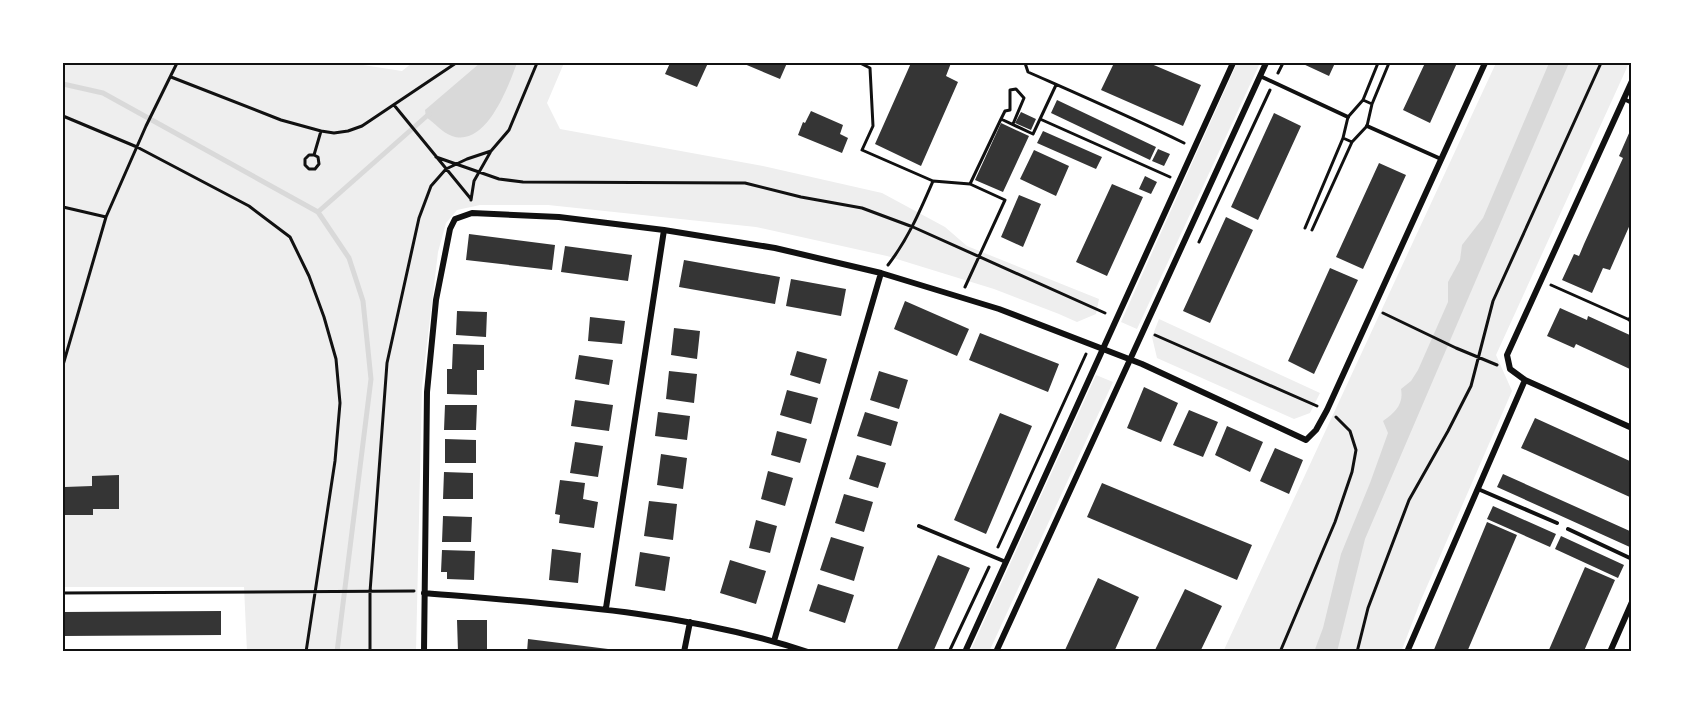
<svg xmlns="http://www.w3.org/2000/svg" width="1695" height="715" viewBox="0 0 1695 715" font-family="Georgia,serif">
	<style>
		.green { fill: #eee }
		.water { fill: #d9d9d9 }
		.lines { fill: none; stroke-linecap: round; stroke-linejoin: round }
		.stream { stroke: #d9d9d9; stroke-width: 5 }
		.building { fill: #353535 }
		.path { stroke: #111; stroke-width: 3 }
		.service { stroke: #111; stroke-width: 4 }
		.minor { stroke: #111; stroke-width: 6 }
		.neatline { fill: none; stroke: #111; stroke-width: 2 }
	</style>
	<rect width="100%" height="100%" fill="#fff"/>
	<path class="green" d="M63,63h287l52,8 10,-8h152l-17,40 13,26 203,37 119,27 63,34 22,19 132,53 -3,15 -19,8 -18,-8 -65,-25 -107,-33 -131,-29 -208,-22h-68l-23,5 -11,13 -8,29 -16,134 -6,266h-169l-3,-65h-181z
		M1237,63h23l-123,266 -16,-7z
		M1496,63h133l-133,292 16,36 -91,209 -20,52h-178z
		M1159,319l161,74 -10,20 -16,6 -137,-61 -5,-21z
		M1096,375l17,7 -124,270h-19z"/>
	<path class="water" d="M480,63h37c-9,24 -31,85 -65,73 -11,-4 -17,-13 -26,-19l-1,-7z
		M1549,63h20l-204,476 -28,113h-23l9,-24 18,-74 29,-71 18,-50 -5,-12c12,-8 21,-17 18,-32l10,-8 7,-11 30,-68v-20l12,-22 2,-15 21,-27z"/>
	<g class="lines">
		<path class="stream" d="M63,84l40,9 215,119 31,46 14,43 8,78 -34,273
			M318,212l111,-98"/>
	</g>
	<path class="building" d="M670,63h38l-11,24 -32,-13z
		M742,63h45l-7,16z
		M911,63h40l-5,13 12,6 -37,84 -46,-22z
		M1114,63h35l52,22 -18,41 -82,-36z
		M1301,63h34l-6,13z
		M1425,63h32l-27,60 -27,-13z
		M1057,100l99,47 -6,13 -99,-47z
		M811,111l32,14 -3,9 8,4 -6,15 -44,-18 5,-13 2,1z
		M1021,112l15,7 -5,11 -16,-7z
		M1274,113l27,13 -43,94 -27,-13z
		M1001,123l28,13 -26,56 -28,-12z
		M1043,131l59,26 -6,12 -59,-26z
		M1630,131l2,1v88l-22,50 -7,-2 -11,25 -30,-13 12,-26 5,2 5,-12 39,-86 -4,-2z
		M1158,149l12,5 -6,12 -12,-5z
		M1034,150l35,16 -13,30 -36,-17z
		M1379,163l27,12 -43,94 -27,-12z
		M1145,176l12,6 -6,12 -12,-5z
		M1112,184l31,13 -36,79 -31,-14z
		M1019,195l22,9 -18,43 -22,-10z
		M1226,217l27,13 -43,93 -27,-12z
		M469,234l86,11 -3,25 -86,-10z
		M565,246l67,9 -4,26 -67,-9z
		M684,260l96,17 -5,27 -96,-17z
		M1330,268l28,12 -44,94 -26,-13z
		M791,279l55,10 -5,27 -55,-10z
		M905,301l64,28 -12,27 -63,-27z
		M1560,308l27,12 1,-4 44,20v34l-56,-26 -2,4 -27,-12z
		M457,311l30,1 -1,25 -30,-2z
		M590,317l35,4 -3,23 -34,-3z
		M674,328l26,3 -3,28 -26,-4z
		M980,333l79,31 -11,28 -79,-32z
		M453,344l31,1v25h-7v25l-30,-1v-25h5z
		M797,351l30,8 -7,25 -30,-9z
		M579,355l34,5 -4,25 -34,-6z
		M669,371l28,3 -3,29 -28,-4z
		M879,371l29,9 -9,29 -29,-9z
		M1144,387l34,16 -17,39 -34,-14z
		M787,390l31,8 -7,26 -31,-9z
		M575,400l38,5 -4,26 -38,-5z
		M445,405h32l-1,25h-32z
		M1189,410l29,12 -15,35 -30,-12z
		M658,412l32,4 -3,24 -32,-4z
		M865,412l33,10 -7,24 -34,-10z
		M1000,413l32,13 -46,108 -32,-14z
		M1535,418l97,44v36l-111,-50z
		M1227,426l36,16 -13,30 -35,-17z
		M777,431l30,8 -7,24 -29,-8z
		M445,439l31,1v23h-31z
		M575,442l28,4 -5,31 -28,-4z
		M1275,448l28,12 -14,34 -29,-13z
		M661,454l26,4 -4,31 -26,-4z
		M857,455l29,8 -8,25 -29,-9z
		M768,471l25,7 -8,28 -24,-7z
		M444,472l29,1v26h-30z
		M1503,474l129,58v16l-135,-61z
		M119,475v34h-26v6h-28v-28l27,-1v-10z
		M560,480l25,3 -2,16 15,3 -4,26 -35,-5 1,-8 -5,-1z
		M1102,483l150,62 -15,35 -150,-63z
		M844,494l29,8 -9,30 -29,-9z
		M649,501l28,3 -4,36 -29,-4z
		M1493,506l63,28 -6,13 -63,-28z
		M443,516l29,1 -1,25h-29z
		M756,520l21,6 -7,27 -21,-5z
		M1487,522l30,13 -50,117h-34z
		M1561,536l63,29 -6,13 -63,-29z
		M831,537l33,10 -10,34 -34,-11z
		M552,549l29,4 -3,30 -29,-3z
		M442,550l33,1 -1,29 -27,-1v-7h-6z
		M640,552l30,5 -5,34 -30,-5z
		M938,555l32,13 -37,84h-37z
		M730,560l36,11 -10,33 -36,-11z
		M1585,567l30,13 -31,71 -36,1z
		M1098,578l41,19 -25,55h-44l-5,-2z
		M818,584l36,11 -9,28 -36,-12z
		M1185,589l37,17 -22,46h-46z
		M221,611v24l-158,1v-24z
		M457,620h30v32h-29z
		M528,639l96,12v1h-97z"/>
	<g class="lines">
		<path class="path" d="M860,63l10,5 3,58 -11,24 71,31c-13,30 -25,58 -45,84
			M1025,63l3,9c52,23 105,46 156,71
			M1278,73l5,-10
			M171,77l110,43 40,11 13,2 14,-2 14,-5 94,-63
			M1363,100l9,4 -5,22 -15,16 -9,-4 5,-21z
			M1363,100l15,-37
			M1372,104l17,-41
			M394,105l77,94
			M63,116l74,31 112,59 41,31 19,39 15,41 12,42 4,44 -5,58 -29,191
			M1001,119l4,-8 5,-1v-20l6,-1 8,9 -11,26
			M1040,119l130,58
			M314,155l4,2 1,7 -4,5h-6l-4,-4v-6l4,-4h5l7,-24
			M436,157l63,22 24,3 222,1 56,14 61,11 51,19 192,86
			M933,181l37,3
			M471,200l3,-19 17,-30 18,-21 28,-67
			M63,207l43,10
			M1305,228l38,-90
			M1312,230l40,-88
			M1199,242l71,-152
			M1551,285l81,36
			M965,287l40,-87 -35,-16 31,-65 32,15 23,-49
			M1383,313l73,35 41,17
			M1629,320l3,-6
			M1155,335l162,71
			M63,365l43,-148 40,-91 31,-63
			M998,547l88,-193
			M63,593l351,-2
			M370,652v-60l17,-229 32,-145 12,-32 15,-17 21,-10 24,-8
			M949,652l40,-85
			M1280,652l55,-130 17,-50 4,-22 -6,-19 -14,-14
			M1357,652l11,-44 41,-108 39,-69 23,-45 22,-85 108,-238"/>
		<path class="service" d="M1260,76l88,41
			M1624,99l8,4
			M1367,126l74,33
			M1478,489l79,34
			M919,526l87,36
			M1568,529l64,30"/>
		<path class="minor" d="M1632,81l-125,274 3,14 15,11 107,48
			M424,593c130,11 260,18 384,59
			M606,608l58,-378
			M774,641l107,-368
			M424,652l3,-260 9,-92 14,-71 5,-10 17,-6 87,4 105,13 111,18 106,25 118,36 143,55 164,76 10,-10 11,-20 158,-347
			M684,652l6,-30
			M965,652l268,-589
			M996,652l270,-589
			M1407,652l118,-272
			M1610,652l22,-50"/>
	</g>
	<rect width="1695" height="715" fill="none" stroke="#ffffff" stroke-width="129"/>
	<rect x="64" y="64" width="1566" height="586" class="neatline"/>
</svg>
